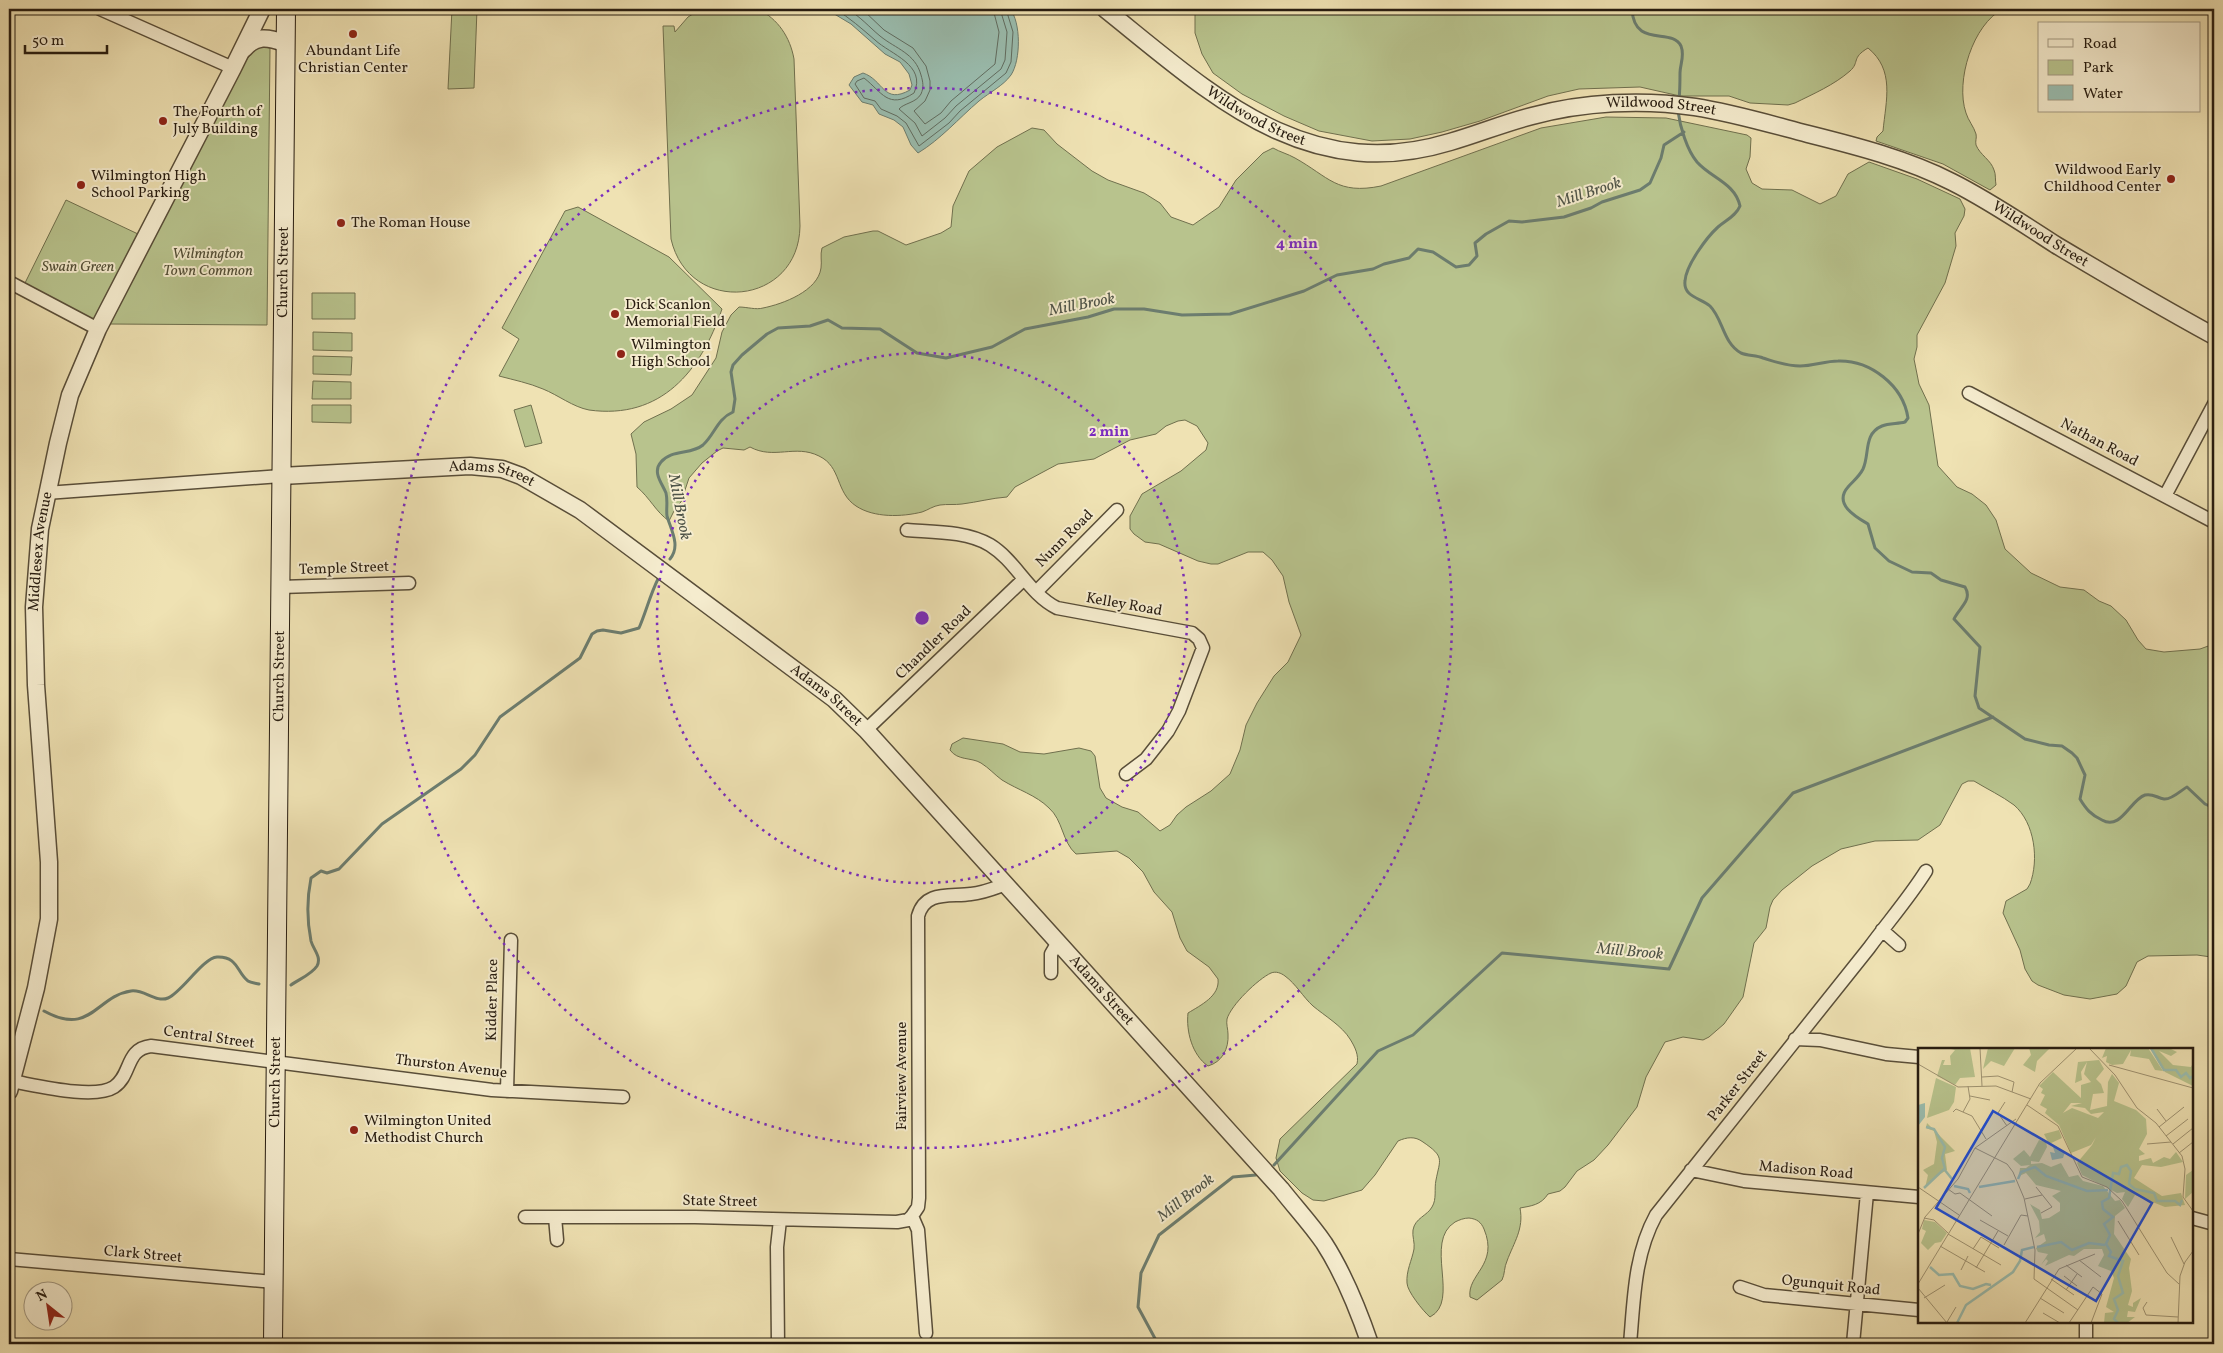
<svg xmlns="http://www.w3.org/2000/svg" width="2223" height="1353" viewBox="0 0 2223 1353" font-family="Vollkorn,serif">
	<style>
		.green { fill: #b8c38d; stroke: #70704e }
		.water { fill: #9abdaf; stroke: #6c7d6f }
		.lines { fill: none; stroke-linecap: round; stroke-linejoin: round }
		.shore { stroke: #606c60; stroke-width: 1 }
		.stream { stroke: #6c7d6f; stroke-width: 3 }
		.minor-casing { stroke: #594e39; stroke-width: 15 }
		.tertiary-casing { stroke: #594e39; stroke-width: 19 }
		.secondary-casing { stroke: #271c10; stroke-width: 20 }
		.minor { stroke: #f5ecce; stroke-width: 12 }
		.tertiary { stroke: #f5ecce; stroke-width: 16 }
		.secondary { stroke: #f5ecce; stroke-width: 18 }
		.ring { fill: none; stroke: #7b2cbf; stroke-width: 2.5; stroke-dasharray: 2.5 5 }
		.poi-dot { fill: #8f2418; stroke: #f5ecce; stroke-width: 2 }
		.labels { text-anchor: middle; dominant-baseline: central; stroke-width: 4; stroke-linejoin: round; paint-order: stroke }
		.poi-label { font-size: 15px; fill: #271c10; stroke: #f5ecce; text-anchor: start }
		.street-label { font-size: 15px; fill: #271c10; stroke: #f5ecce }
		.park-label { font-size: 15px; font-style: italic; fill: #524e36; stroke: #f5ecce }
		.water-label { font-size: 16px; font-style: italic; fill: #4f5448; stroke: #f5ecce }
		.inset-river { fill: none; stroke: #9abdaf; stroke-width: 2.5 }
		.inset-road { fill: none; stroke: #9f9372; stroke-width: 1 }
		.view { fill: #1d4ed8; fill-opacity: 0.15; stroke: #1d4ed8; stroke-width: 2.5 }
		.inset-edge { fill: none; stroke: #271c10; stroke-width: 2.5 }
		.centre { fill: #7b2cbf; stroke: #f5ecce; stroke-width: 2.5 }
		.ring-label { font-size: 15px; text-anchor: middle; font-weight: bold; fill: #7b2cbf; stroke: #f5ecce; stroke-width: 4; stroke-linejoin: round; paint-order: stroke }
	</style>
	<rect width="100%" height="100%" fill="#efe2b3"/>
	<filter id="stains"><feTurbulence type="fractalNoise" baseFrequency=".004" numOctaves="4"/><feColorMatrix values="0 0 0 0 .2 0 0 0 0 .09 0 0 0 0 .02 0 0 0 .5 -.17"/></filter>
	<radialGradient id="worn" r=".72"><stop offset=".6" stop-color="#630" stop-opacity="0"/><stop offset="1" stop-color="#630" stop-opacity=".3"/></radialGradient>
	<path class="green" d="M452,9h25l-3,79 -26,1z
		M701,9h57c20,10 32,28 36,50l6,167c-1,80 -111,91 -129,13l-8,-213h11l1,6 13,-15z
		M1195,9h808c-30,15 -48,72 -37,104 2,7 8,14 10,21 1,4 -1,7 0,11 4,10 15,15 18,25 2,4 1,10 2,15l-6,5 -47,-26 -67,-23 1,-4 6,-6c3,-31 12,-61 -15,-83 -17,10 -8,14 -18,23 -16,14 -37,23 -55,32l-7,2 -38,-2 -21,-7h-49l-40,-9 -61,2 -31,7 -68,25 -38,11 -32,7 -38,2 -53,-10 -35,-15 -42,-22 -29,-21 -11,-19 -7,-21z
		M264,47l6,1 -3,277 -158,-1 134,-260 13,-16z
		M1606,117l60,1 81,17 4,3 -1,19 -4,12 6,14 10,6 30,1 28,14 16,-8 12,-22 21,-12 48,17 43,20 5,10 -1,7 -9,17 1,13 -11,37 -28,52v12l-3,12 5,25 10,21 9,61 19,21 15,7 14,11 10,15 9,29 26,24 29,14 24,3 15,11 12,5 15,14 12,20 8,9 18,3 36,-3 11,-4 3,3v312l-3,-3 -14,-2 -49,1 -11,6 -11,24 -9,8 -27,5 -26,-4 -26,-10 -6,-4 -7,-12 -5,-19 -17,-37 3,-12 21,-12 3,-5c9,-24 5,-61 -16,-79 -12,-9 -27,-16 -40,-24h-6l-6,3 -22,41 -22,15 -43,1 -34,8 -29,17 -30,24 -9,10 -3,7 -4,21 -12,15 -11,54 -19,27 -15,13 -6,3 -20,-3 -18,5 -19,35 -9,30 -29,38 -14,15 -17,11 -12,16 -5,4 -12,3c-7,11 -17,12 -28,14 4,21 -6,34 -13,53 -3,6 -2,13 -5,19l-25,20 -7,-3c-3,-23 29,-32 14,-68 -3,-7 -7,-10 -15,-11 -5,0 -10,2 -14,4 -32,20 6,79 -25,95 -7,-6 -23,-26 -23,-34 -1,-12 5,-23 7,-34 1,-6 -2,-13 -1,-19 2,-12 14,-14 19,-23 5,-8 2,-18 4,-27 4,-21 9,-23 -13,-38 -8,-6 -16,-5 -25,-1l-23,34 -13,15 -38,11 -11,-1 -11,-7 -22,-22 -4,-13 4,-19 77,-75c2,-9 -2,-17 -7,-25 -8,-13 -25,-23 -37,-33 -10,-9 -17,-22 -28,-30 -4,-3 -9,-5 -14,-3 -13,6 -40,32 -44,46 -1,5 1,10 1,15 1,15 -6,28 -20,32 -16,-11 -22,-35 -20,-53 13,-8 32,-17 30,-34l-9,-12 -22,-16 -7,-13 -8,-26 -18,-20 -11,-20 -14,-14 -12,-7 -41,3c-14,-12 -13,-34 -27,-46 -13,-13 -31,-18 -47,-28 -7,-5 -13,-12 -21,-17 -10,-6 -23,-2 -31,-13l2,-6 11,-6 40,6 17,8 24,2 35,-6 12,3 4,5 5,32 6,10 16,9 16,5 22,19 10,-6 7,-10 9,-8 25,-16 19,-17 10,-24 6,-25 11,-22 17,-27 14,-14 13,-27 -12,-33 -6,-26 -11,-16 -9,-8h-15l-30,12h-7l-13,-3 -39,-17 -14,-2 -11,-8 -4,-5v-13l12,-22 39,-23 25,-21 2,-7 -11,-17 -12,-6 -7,1 -12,5 -10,8 -26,6 -36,19 -36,5 -43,23 -8,10c-15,1 -29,5 -45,7 -7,1 -15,0 -22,1 -7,1 -12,5 -18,7 -20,5 -48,6 -66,-6 -21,-14 -14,-39 -37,-50 -24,-12 -45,4 -69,-9l-6,3 -21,-2 -6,3 -15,12 -13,15 -8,24 -5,5 -7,14c-13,-9 -19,-23 -32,-34l-1,-33 -5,-20 13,-12 27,-13 21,-14 24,-37 6,-26 9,-17 8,-8c8,0 17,3 24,1 20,-4 55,-17 58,-40 1,-7 -1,-13 1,-20l22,-11 29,-6h5l28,14 35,-12 10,-6 2,-21 16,-35 28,-24 35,-19 12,2 13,14 35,27 16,9 36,13 16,10 11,14 22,8 26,-18 17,-27 27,-27 10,-5c7,4 15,6 22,10 34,19 42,37 86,28l160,-58z
		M66,200l72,34 -43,88 -71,-37z
		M578,207l91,50 53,52c-21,62 -61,111 -133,101 -16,-3 -31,-15 -46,-21 -14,-6 -29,-9 -44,-13l20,-37 -17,-11 63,-117z
		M312,293h43v26h-43z
		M313,332l39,1v18l-39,-1z
		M313,356l39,1 -1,18 -38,-1z
		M313,381l38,1v17h-39z
		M312,405h39v18l-39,-1z
		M531,405l11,38 -17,4 -11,-37z"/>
	<path class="water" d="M826,9h184c11,13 11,51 1,66 -8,11 -21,17 -32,26 -21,18 -38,38 -61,52l-7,-8 -8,-18 -9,-7 -15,-6 -6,-9 -11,-3 -13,-17 5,-8 9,-4c21,7 20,32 47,17l2,-5 -3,-11 -9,-12 -15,-8 -34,-30z"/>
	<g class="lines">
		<path class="shore" d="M835,9c15,9 26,19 40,31 15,14 52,25 39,53 -26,17 -32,-1 -50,-15l-7,3 -2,3 9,14 11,3 6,8 16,7 9,7 13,23 30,-23 11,-12 46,-38 5,-11 2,-30 -7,-23
			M847,9c13,7 22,18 33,27 16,13 35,17 41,39 2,7 3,12 0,19 -5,9 -17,9 -22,15l16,14 7,13 23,-18 11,-12 45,-37 4,-9 2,-28 -7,-23
			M862,9l22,21 29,18 13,18 4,15v9l-5,11 -11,10 11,13 16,-11 10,-12 44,-37 4,-32 -6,-23"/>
		<path class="stream" d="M1632,9c2,40 40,18 49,37 4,10 -1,18 -1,27 0,9 0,17 -1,27
			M1678,111c2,16 9,39 19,51 14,16 38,21 43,44 -4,10 -14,14 -22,21 -11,10 -32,38 -33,54 -2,16 16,17 25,25 13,13 13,37 31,47 7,3 15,2 22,5 13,4 23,8 37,8 13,0 25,-5 38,-5 32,-1 65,24 70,57l-3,4c-7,2 -16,1 -23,4 -19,8 -12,28 -19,43 -4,8 -10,12 -15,18 -15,17 8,30 20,37l7,24 14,13 23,11 19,1 10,7 24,7c8,13 -6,21 -11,32l26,28 -5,49 4,12 46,31 24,6 13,1 10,7 5,5 8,17 -5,24c6,10 11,16 22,21 19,11 28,-20 43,-25 8,-2 12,3 19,4 8,1 17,-9 23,-12l18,17 9,4
			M670,559c11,-13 1,-29 -3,-43 -1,-7 1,-15 -1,-23 -4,-10 -14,-21 -5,-31 11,-13 30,-7 42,-17 12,-11 14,-26 30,-33l2,-13 -4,-27 2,-7 9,-10 25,-21 11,-6 32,-2 18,-6 14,8 38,1 37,24 29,5 46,-11 33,-18 63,-12 26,-8h30l38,6 48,-1 74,-23 33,-16 36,-6 11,-5 25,-6 9,-9 15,3 23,15 13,-2 8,-9 -2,-13 11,-9 23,-13 13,1 42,-5 27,-9 11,-6 38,-12 10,-7 11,-25 3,-13 20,-13
			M291,985c8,-6 20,-10 26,-19 5,-9 -4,-17 -6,-25 -4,-20 -4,-43 0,-63l10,-7 6,2 12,-4 43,-45 79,-55 14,-14 25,-38 80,-59 12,-24 5,-3 6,-1 18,3 18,-5c7,-16 11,-33 19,-49
			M44,1011c47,26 52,-15 87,-20 13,-2 25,12 37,7 14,-6 35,-40 49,-41 21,-1 20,16 31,24 3,2 8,2 11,3
			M1274,1165l104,-114 35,-16 89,-82 167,16 33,-71 91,-105 200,-76
			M1158,1344l-20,-37 3,-34 18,-38 74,-58 23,-2"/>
		<g class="minor-casing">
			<path id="minor" d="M100,9l133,59
				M9,282l89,47
				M1969,393l245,129
				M46,493l235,-17
				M2165,496l49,-92
				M907,530c26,2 60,1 83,15 26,16 39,49 67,63l135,25 7,6 4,9 -24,63 -11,20 -22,28 -20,15
				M280,587l129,-4
				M1036,592l81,-82
				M866,730l158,-151
				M1882,930l17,15
				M1051,973v-19l7,-12
				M1795,1039l25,1 66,14 33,3
				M11,1081c24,4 83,19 103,6 18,-12 11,-38 37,-41l341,44 131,7
				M507,1091l4,-151
				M1691,1170l53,11 175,16
				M525,1217h170l202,5 11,-2 4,-4
				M555,1217l2,23
				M2192,1218l22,6
				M9,1259l265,23
				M1740,1287l24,8 155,15
				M2086,1322v22
				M926,1333l-8,-103 -6,-14 6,-9 1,-9 -1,-282c7,-26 32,-19 53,-22 12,-1 24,-6 35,-10
				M778,1344l-1,-97 3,-27
				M1630,1344c4,-44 4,-89 26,-129l213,-267c19,-26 40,-50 57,-77
				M1853,1344l14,-151"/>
		</g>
		<g class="tertiary-casing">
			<g id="tertiary">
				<path id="s1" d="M1105,9c105,84 200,177 345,133 28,-8 54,-19 82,-26 52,-14 110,-17 163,-9 38,6 75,17 113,27 48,12 99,25 144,48 36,18 70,41 104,63 52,31 105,62 158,91"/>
				<path d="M244,49c12,-14 24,-12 40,-6"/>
				<path id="s2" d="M281,476l189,-10 32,3 19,7 59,34 254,189 32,31 415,459c14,18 30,35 43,54 20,31 34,66 46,101"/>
				<path id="s3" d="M9,1091l27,-103 13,-69v-57l-13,-177 -2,-78 6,-78 18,-86 12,-48 28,-66 135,-261 29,-59"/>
			</g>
		</g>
		<g class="secondary-casing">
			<g id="secondary">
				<path id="s4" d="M273,1344l13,-1335"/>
			</g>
		</g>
		<use href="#minor" class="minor"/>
		<use href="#tertiary" class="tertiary"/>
		<use href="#secondary" class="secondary"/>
	</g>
	<g class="ring">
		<circle cx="922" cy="618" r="265"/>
		<circle cx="922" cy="618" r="530"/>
	</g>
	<g class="poi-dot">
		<circle cx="353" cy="34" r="5"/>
		<circle cx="163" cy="121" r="5"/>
		<circle cx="2171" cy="179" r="5"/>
		<circle cx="81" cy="185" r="5"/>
		<circle cx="341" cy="223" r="5"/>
		<circle cx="615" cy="314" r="5"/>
		<circle cx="621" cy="354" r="5"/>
		<circle cx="354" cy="1130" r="5"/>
	</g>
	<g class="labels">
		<g class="poi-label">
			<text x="353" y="51" text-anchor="middle">Abundant Life<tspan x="353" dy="17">Christian Center</tspan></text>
			<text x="173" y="112">The Fourth of<tspan x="173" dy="17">July Building</tspan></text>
			<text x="2161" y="170" text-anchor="end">Wildwood Early<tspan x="2161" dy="17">Childhood Center</tspan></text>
			<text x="91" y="176">Wilmington High<tspan x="91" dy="17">School Parking</tspan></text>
			<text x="351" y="223">The Roman House</text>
			<text x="625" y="305">Dick Scanlon<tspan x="625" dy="17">Memorial Field</tspan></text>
			<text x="631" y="345">Wilmington<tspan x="631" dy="17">High School</tspan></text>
			<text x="364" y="1121">Wilmington United<tspan x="364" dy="17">Methodist Church</tspan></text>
		</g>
		<g class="street-label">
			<text stroke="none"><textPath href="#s1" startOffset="605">Wildwood Street</textPath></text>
			<text stroke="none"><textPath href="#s1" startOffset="186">Wildwood Street</textPath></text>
			<text stroke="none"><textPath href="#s1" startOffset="1010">Wildwood Street</textPath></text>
			<text stroke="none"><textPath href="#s4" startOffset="1072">Church Street</textPath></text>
			<text transform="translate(2099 443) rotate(28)">Nathan Road</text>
			<text stroke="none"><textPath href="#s2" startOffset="212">Adams Street</textPath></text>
			<text transform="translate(1065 539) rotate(-45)">Nunn Road</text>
			<text stroke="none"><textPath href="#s3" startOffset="545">Middlesex Avenue</textPath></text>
			<text transform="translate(344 569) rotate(-2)">Temple Street</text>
			<text transform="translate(1124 605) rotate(10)">Kelley Road</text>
			<text transform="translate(934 643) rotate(-44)">Chandler Road</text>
			<text stroke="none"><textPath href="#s4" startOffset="668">Church Street</textPath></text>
			<text stroke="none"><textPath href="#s2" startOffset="618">Adams Street</textPath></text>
			<text stroke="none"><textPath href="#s2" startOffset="1022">Adams Street</textPath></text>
			<text transform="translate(493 1000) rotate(-89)">Kidder Place</text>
			<text transform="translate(209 1038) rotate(8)">Central Street</text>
			<text transform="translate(451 1067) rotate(7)">Thurston Avenue</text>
			<text transform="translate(902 1076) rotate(-90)">Fairview Avenue</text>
			<text stroke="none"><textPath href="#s4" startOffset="262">Church Street</textPath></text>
			<text transform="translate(1738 1086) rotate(-52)">Parker Street</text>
			<text transform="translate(1806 1171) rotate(5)">Madison Road</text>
			<text transform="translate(720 1202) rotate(1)">State Street</text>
			<text transform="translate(143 1255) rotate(5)">Clark Street</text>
			<text transform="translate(1831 1286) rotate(6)">Ogunquit Road</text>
		</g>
		<g class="park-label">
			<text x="208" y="254">Wilmington<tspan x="208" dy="17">Town Common</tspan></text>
			<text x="78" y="267">Swain Green</text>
		</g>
		<g class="water-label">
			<text transform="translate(1589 193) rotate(-18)">Mill Brook</text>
			<text transform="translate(1082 305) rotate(-11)">Mill Brook</text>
			<text transform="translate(679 507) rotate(79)">Mill Brook</text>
			<text transform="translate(1630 952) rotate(5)">Mill Brook</text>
			<text transform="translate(1186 1198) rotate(-38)">Mill Brook</text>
		</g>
	</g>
	<g transform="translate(1918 1048)">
		<rect width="275" height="275" fill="#efe2b3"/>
		<path d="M29,0h23l5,29 -15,1 -5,7 -18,-9 5,-16h3l-2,5h8l-1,-9 5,-6zM70,0h27l-11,18 -13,-5 -8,8zM111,0h21l-13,13 -2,11 -12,-7 8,-10zM188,0h42l15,23 -8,-1 -6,-11 -19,-3 1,-6 -8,14 -11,1 -6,-3 1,-6 -5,2zM232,0h19l8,4 -6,4 -12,-5 14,14 18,2 2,-4v23l-28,-14zM181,12l5,9 -8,10 5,5 3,9 -11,1 -3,16 17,-4 1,-24 4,-8 7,9 -5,18 22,9 10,9 1,15 -8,15 6,5 -6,2v5l12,-3 2,5 11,-6 6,2 6,-7 7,10 -22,5 -19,-2 -8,13 28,18 19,-3 4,12 -20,2 -30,-12 -7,12 -6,-8 3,-7 -8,1 -35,-18 -5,-12 15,-18 4,-8 -5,8 -20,8 -12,-28 -14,-12 2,-4 -7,-4 5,-10 -4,-2 2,-4 -4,-3 14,-14 28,26v-13l10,-3 -7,-8 3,-12 -6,10 1,8 -7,3 3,-21zM153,55h11l-11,3 14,2 6,6 13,-2 -6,6 -26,-10 -9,5zM18,30l20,9 -2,15 -5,8 -22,8zM9,75l28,28 -10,3 2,16 -12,7 -10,11 3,-13 -5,-5 11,-6 3,-22 -3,-11 -8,-3zM141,82l3,8 -13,6 -5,-10zM121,92l7,2 1,5 -8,15 -8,-1v3l11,-1 9,4 10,-4 8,14 9,-2 5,6 20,5 12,15 5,-1 5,8 -10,8 -1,18 17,25 -2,9 3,23 -4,14 5,2v-4l8,-5 -6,14 -7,-1 -1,6h8l-8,6h-23l1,-10 9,-1 -8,-5 8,-29 -3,-7 -13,-5 6,-11 -2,-6h-18l-10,7 -5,-1 -24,11 3,-5 -2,-2 -5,6 7,-11 -10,-2 -2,-4 10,-7 -2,-7 -9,4 5,-6 -1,-11 -9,-17 10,6 2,9 7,-1 11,-7v-8l-8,-7 9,-5 -25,-6 -10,-12 -7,3 1,-8h6l4,-3 -9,1 -8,-7 11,-9 6,7zM275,122v22l-8,7 1,-24zM6,172l11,2 12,11 -6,9 -6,1 -7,7 -7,-7 5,-12 -4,-2z" fill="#b8c38d" fill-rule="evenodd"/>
		<path d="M7,55v14l-7,9v-21zM134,96l13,8 -2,6 -11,2 -2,-8 5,1z" fill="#9abdaf"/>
		<path class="inset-river" d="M233,0l13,22h12l5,7 5,-4 4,5 3,-2M8,79l8,2 11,18 -3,11 3,11M100,131l3,-7 14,-5 11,9 41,15 21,-1M36,138l14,3 2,4M61,139l36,-6M6,140l20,-19 8,10M119,199l24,-5 11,8 17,-7 16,2M12,219l9,8 14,-1 7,12 13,3 13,-5 5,1M39,275l9,-18 47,-33 7,-11 2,-11 12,-3M200,275l-4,-4 4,-9 -4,-11 9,-6 -5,-17 5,-15 -14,-5 2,-4 -5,-8 4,-9 -6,-11 9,-7 -10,-8 -1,-7 7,-4 4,-25 6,1 2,-7 6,-2 4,6 -2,13 6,5 19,4 3,8h18l5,4 2,-5"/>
		<path class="inset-road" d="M62,0l2,38M171,0l26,27 22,33 19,15 26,33 3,13 -2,28 10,14M0,16l40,23 38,-1 35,13M191,17l84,23M64,29l16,-1 16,6 -2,10M52,48l20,4M87,54l-7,11 9,13M109,57l31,21 24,51 25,10 15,14 45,72 12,11M239,61l9,12M35,64l3,-3 16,7 14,23M45,64l7,-13 -2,-13M241,79l25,-20M248,88l22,-17M229,96l24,-2M255,96l20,-16M57,100l32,16 6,8 11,26 11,52 -1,29 44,31M261,105l14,-11M0,139l41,28M118,139l16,20 -11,6M30,141l7,5 5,-1 32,23M107,151l17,-4M6,170l10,2 14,13M62,172l28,16M200,173l21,34M0,186l7,-17 33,-38 17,-31 41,-29M30,186l53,31M253,189l13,27M86,197l17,-30 7,1M22,198l45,26M55,201l8,-12 18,11M161,212l22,17M148,217l16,12M58,220l22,-37M43,222l7,-14M146,228l13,10M133,231l23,16M0,236l122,-201 37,-35M0,240l29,35M148,242l11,-16M6,250l21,-13M122,250l24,15M229,254l-4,6 3,7 32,2M125,265l17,10M29,274l9,-15M107,275l34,-54 36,-15M151,275l24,-36 9,7 -11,29M260,275l2,-47 5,-14 8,-11"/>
		<path class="view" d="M75,63l159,92 -56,98 -160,-93z"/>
		<rect width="275" height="275" class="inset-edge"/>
	</g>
	<circle cx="922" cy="618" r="8" class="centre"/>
	<g class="ring-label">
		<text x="1297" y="248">4 min</text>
		<text x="1109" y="436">2 min</text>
	</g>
	<rect width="2223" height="1353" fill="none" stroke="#efe2b3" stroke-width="30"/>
	<rect x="10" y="10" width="2203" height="1333" fill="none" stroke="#271c10" stroke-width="2.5"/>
	<rect x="15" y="15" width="2193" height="1323" fill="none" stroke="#271c10"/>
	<rect x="2038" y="22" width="162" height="90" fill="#f5ecce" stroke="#a39982"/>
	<rect x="2048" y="39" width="25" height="8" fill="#f5ecce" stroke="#a39982"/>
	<text x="2083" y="48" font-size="15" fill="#271c10">Road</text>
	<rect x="2048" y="60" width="25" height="15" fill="#b8c38d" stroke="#a39982"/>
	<text x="2083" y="72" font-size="15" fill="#271c10">Park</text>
	<rect x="2048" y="85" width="25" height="15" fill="#9abdaf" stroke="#a39982"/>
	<text x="2083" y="98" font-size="15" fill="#271c10">Water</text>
	<g transform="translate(48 1306) rotate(330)"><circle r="24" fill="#f5ecce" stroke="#a39982"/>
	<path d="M0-4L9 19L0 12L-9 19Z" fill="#8f2418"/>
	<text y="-8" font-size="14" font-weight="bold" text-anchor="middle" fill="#271c10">N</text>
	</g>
	<path d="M25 45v8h82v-8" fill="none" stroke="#271c10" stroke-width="2.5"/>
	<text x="32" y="45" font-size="15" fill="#271c10" stroke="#f5ecce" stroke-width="4" paint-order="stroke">50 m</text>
	<rect width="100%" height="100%" filter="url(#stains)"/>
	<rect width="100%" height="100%" fill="url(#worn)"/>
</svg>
